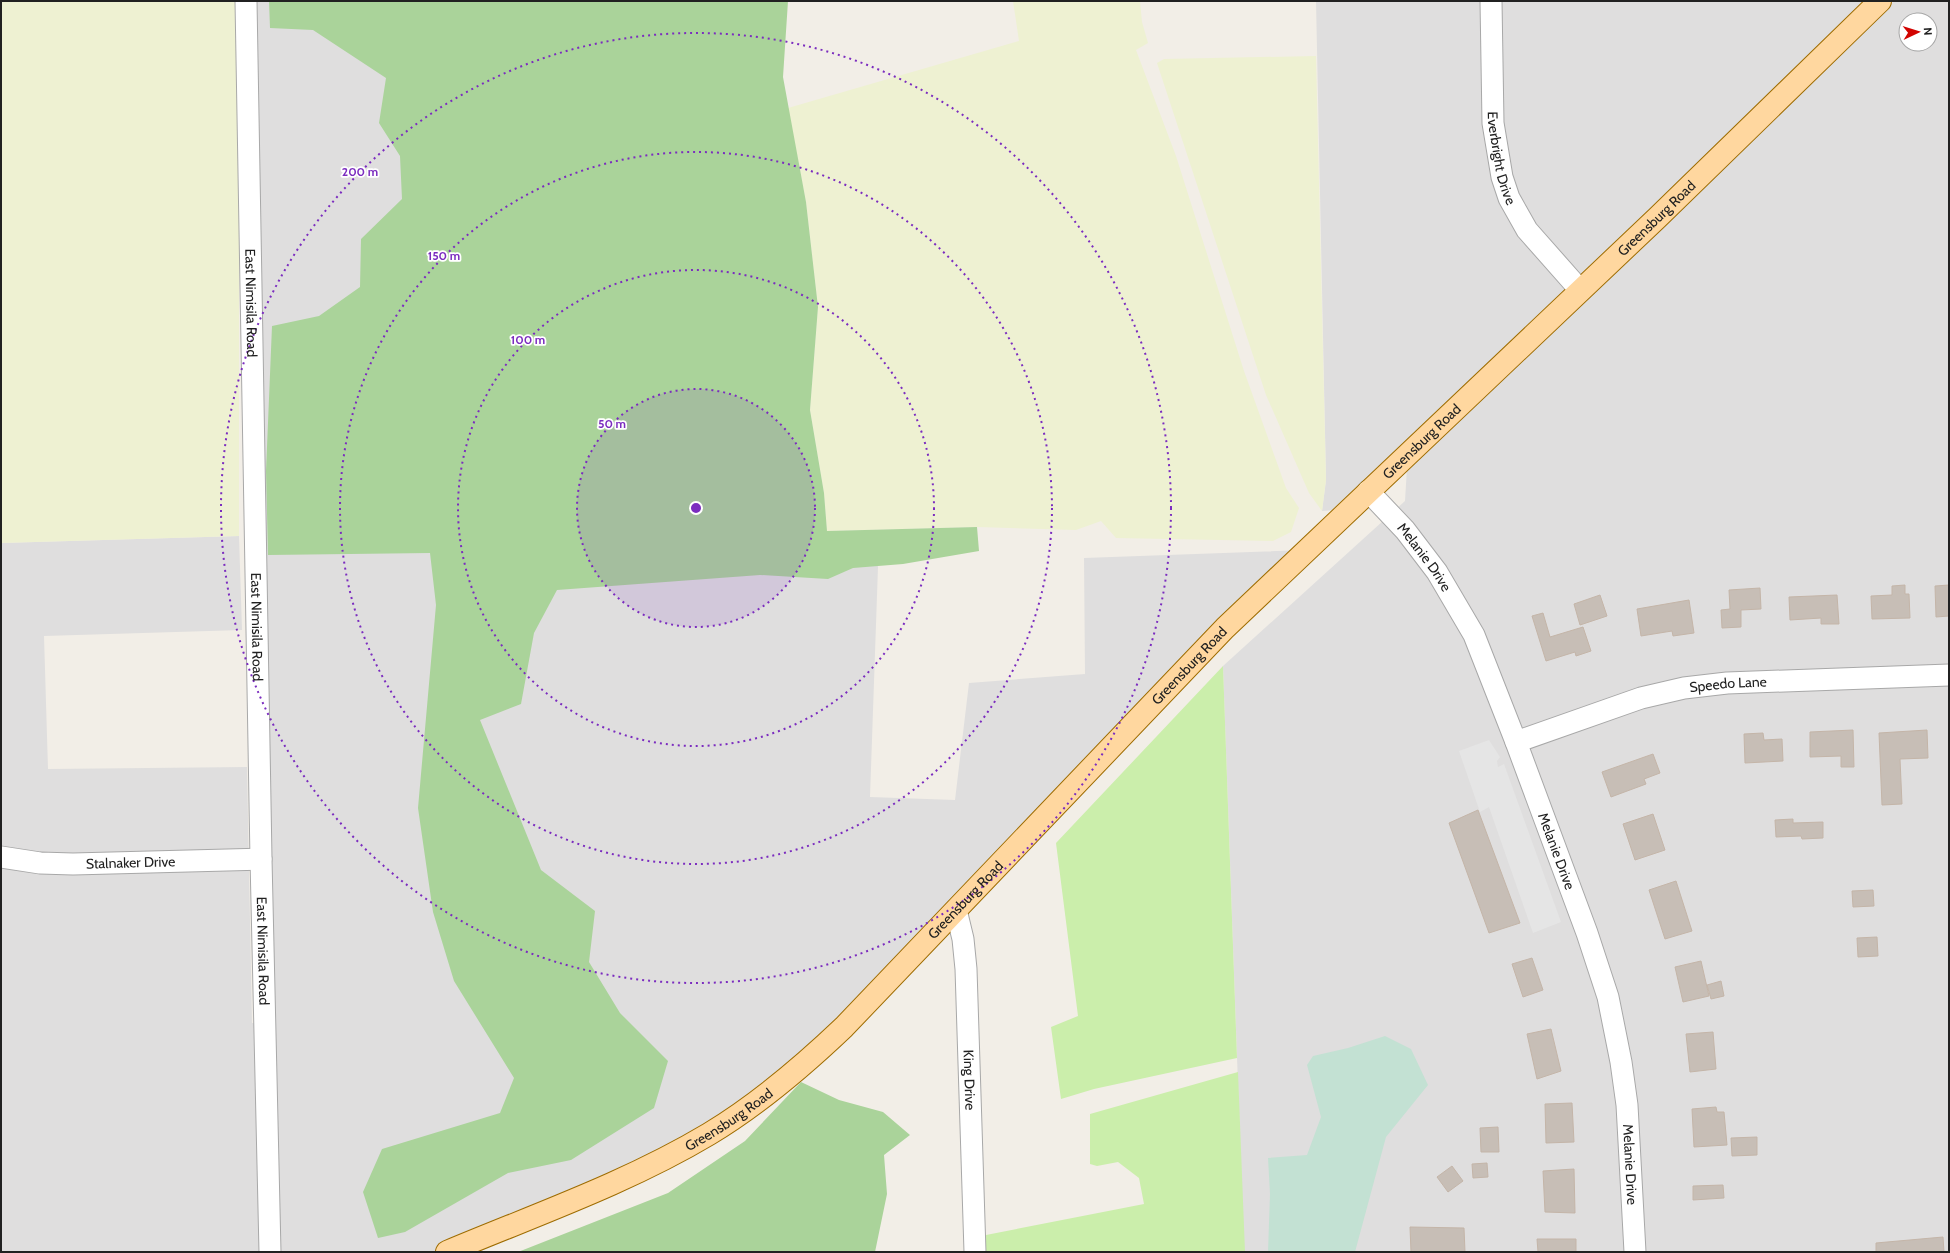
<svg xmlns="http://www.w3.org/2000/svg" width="1950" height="1253" viewBox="0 0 1950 1253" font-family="Cabin,sans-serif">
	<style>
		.residential { fill: #dfdede; fill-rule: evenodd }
		.farmland { fill: #eef1d2 }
		.grass { fill: #cbeeab }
		.forest { fill: #aad39a }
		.wetland { fill: #c3e1d3 }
		.parking { fill: #e5e5e5 }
		.building { fill: #c7beb6; stroke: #c4b5a8 }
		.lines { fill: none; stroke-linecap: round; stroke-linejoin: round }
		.minor-casing { stroke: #a8a8a8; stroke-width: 23 }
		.major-casing { stroke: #9e6c00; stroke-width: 24 }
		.minor { stroke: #fff; stroke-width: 21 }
		.major { stroke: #ffd79f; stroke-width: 22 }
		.ring { fill: none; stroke: #7b2cbf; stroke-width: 2; stroke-dasharray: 2 4 }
		.labels { text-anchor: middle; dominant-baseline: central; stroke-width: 3.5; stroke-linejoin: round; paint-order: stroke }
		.street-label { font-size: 14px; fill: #212121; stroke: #fff }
		.centre { fill: #7b2cbf; stroke: #fff; stroke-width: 2 }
		.ring-label { font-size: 12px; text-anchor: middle; font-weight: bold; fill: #7b2cbf; stroke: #fff; stroke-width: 3.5; stroke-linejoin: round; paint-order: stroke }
	</style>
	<rect width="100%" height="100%" fill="#f2eee7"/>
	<path class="residential" d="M246,1h497l32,542 104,-5 -9,259 85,3 14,-117 116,-9 -1,-116 222,-8 -555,557 -304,145h-446v-709l238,-7 3,94 -198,6 4,133 199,-2 5,256h12z
		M1316,1h564l-531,508 -27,2 4,-31z
		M1894,1h55v1251h-705l-21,-586 182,-165 2,-33zM1906,20h24v24h-24z"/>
	<path class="farmland" d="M1,1h235l3,126v409l-238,7z
		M1013,1h127l2,21 6,21 -12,7 40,106 68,215 42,117 13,20 -8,24 -18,9 -157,-3 -15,-17 -25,9 -99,-3 -150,4 -3,-38 -14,-83 8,-103 -12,-105 -18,-94 231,-67z
		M1316,56l10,424 -4,31 -13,-18 -43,-98 -109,-332 7,-4z"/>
	<path class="grass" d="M1223,666l14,392 -143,31 -33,10 -10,-72 27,-11 -22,-173z
		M1238,1072l7,180h-259v-17l158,-31 -5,-26 -21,-16 -21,4 -7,-2v-50z"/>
	<path class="forest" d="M269,1h519l-5,76 23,125 12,105 -8,103 14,83 3,38 150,-4 2,24 -76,13 -50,4 -25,11 -68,-4 -203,15 -23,43 -13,71 -41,16 61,150 54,41 -6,51 31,51 48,48 -14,47 -83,52 -63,13 -103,59 -27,6 -15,-46 19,-43 118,-36 14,-35 -60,-97 -21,-69 -15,-104 18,-203 -6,-52 -162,2 -2,-84 6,-145 47,-10 41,-29 1,-48 41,-40 -2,-43 -21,-33 7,-45 -73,-48 -43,-2z
		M801,1082l38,18 44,12 27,23 -26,20 3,39 -12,58h-357l150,-59 77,-52z"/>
	<path class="wetland" d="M1385,1036l26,13 17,36 -42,52 -31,115h-87l2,-58 -2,-36 39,-3 14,-38 -14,-52 6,-9 35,-8z"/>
	<path class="parking" d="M1489,740l11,17 -3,4 1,6 6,-3 57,158 -28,11 -44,-126 -9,5 -21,-61z"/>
	<path class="building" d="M1905,585v9h4l1,24 -38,1 -1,-23 21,-1v-9z
		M1949,585v31l-13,1 -1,-31z
		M1760,588l1,21 -20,1v17l-19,1 -1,-18 9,-1 -1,-19z
		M1600,595l7,21 -27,9 -6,-21z
		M1837,595l2,29h-18v-6l-31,2 -1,-23z
		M1689,600l5,33 -21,3 -1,-5 -31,5 -4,-27z
		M1543,613l7,24 33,-10 8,24 -15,5 -1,-4 -29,9 -14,-45z
		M1853,730l1,37h-13v-11l-31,1v-25z
		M1927,730l1,28 -28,1 2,45 -20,1 -3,-72z
		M1763,733l1,7 18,-1 1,22 -38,2 -1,-29z
		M1653,754l7,19 -16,6 2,5 -35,13 -9,-25z
		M1478,810l42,113 -31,10 -40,-110z
		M1653,814l12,36 -30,10 -12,-36z
		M1793,819v4l30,-1v16l-21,1 -1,-3 -25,1 -1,-17z
		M1676,881l16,50 -27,8 -16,-49z
		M1873,890l1,16 -21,1 -1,-16z
		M1877,937l1,19 -20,1 -1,-19z
		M1532,958l11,32 -20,7 -11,-33z
		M1701,961l8,35 -26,6 -8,-35z
		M1721,981l3,15 -13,3 -4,-14z
		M1551,1029l10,42 -24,8 -10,-45z
		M1713,1032l3,37 -26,3 -4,-38z
		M1572,1103l2,39 -28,1 -1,-39z
		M1716,1107l1,5h7l3,33 -33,2 -2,-38z
		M1498,1127l1,25h-18l-1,-24z
		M1757,1137v18l-25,1 -1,-18z
		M1487,1163l1,14 -15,1 -1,-14z
		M1452,1166l11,15 -15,11 -11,-15z
		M1574,1169l1,44 -30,-1 -2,-41z
		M1723,1185l1,13 -31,2v-14z
		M1410,1227l54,1 1,24h-54z
		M1943,1237l1,15h-68v-9z
		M1537,1239h39v13h-38z"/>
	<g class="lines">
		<g class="minor-casing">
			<g id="minor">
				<path id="s1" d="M246,1l15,858 9,393"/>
				<path id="s2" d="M1491,1l2,122 9,54 7,21 18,32 53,60"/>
				<path id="s3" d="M1368,491l37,39 32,42 37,63 42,107 71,191 21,64 13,65 6,43 8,147"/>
				<path id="s4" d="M1516,742l125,-44 43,-10 43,-5 222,-8"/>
				<path id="s5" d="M1,857l39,6 33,1 188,-5"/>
				<path id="s6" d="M956,910l7,29 3,30 9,283"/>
			</g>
		</g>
		<g class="major-casing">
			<g id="major">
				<path id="s7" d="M447,1252c88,-37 180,-69 262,-118 50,-30 93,-67 135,-107l381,-399 432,-410 223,-217"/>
			</g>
		</g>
		<use href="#minor" class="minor"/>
		<use href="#major" class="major"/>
	</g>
	<circle cx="696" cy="508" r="119" fill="#7b2cbf" fill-opacity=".12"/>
	<g class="ring">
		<circle cx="696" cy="508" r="119"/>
		<circle cx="696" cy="508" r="238"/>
		<circle cx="696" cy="508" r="356"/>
		<circle cx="696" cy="508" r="475"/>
	</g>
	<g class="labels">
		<g class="street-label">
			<text stroke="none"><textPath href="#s2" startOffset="158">Everbright Drive</textPath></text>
			<text stroke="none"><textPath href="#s7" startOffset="1607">Greensburg Road</textPath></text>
			<text stroke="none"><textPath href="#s1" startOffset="302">East Nimisila Road</textPath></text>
			<text stroke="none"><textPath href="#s7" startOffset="1283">Greensburg Road</textPath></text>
			<text stroke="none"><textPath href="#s3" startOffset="87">Melanie Drive</textPath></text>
			<text stroke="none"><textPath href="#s1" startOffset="626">East Nimisila Road</textPath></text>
			<text stroke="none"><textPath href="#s7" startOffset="960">Greensburg Road</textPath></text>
			<text stroke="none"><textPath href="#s4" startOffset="221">Speedo Lane</textPath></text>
			<text stroke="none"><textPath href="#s3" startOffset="411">Melanie Drive</textPath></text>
			<text stroke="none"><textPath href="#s5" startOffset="130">Stalnaker Drive</textPath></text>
			<text stroke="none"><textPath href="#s7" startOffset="636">Greensburg Road</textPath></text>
			<text stroke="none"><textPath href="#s1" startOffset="950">East Nimisila Road</textPath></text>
			<text stroke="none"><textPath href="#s6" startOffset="171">King Drive</textPath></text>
			<text stroke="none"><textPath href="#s7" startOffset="312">Greensburg Road</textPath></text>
			<text stroke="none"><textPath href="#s3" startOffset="735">Melanie Drive</textPath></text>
		</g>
	</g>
	<circle cx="696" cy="508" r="6" class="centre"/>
	<g class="ring-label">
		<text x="360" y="176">200 m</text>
		<text x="444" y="260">150 m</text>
		<text x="528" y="344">100 m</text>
		<text x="612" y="428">50 m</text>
	</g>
	<rect width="1950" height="1253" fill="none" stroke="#212121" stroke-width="4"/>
	<g transform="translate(1918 32) rotate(86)"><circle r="19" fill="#ffffff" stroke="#a6a6a6"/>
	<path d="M0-3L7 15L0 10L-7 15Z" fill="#d20300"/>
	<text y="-6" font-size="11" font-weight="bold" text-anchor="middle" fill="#212121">N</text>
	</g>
</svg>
